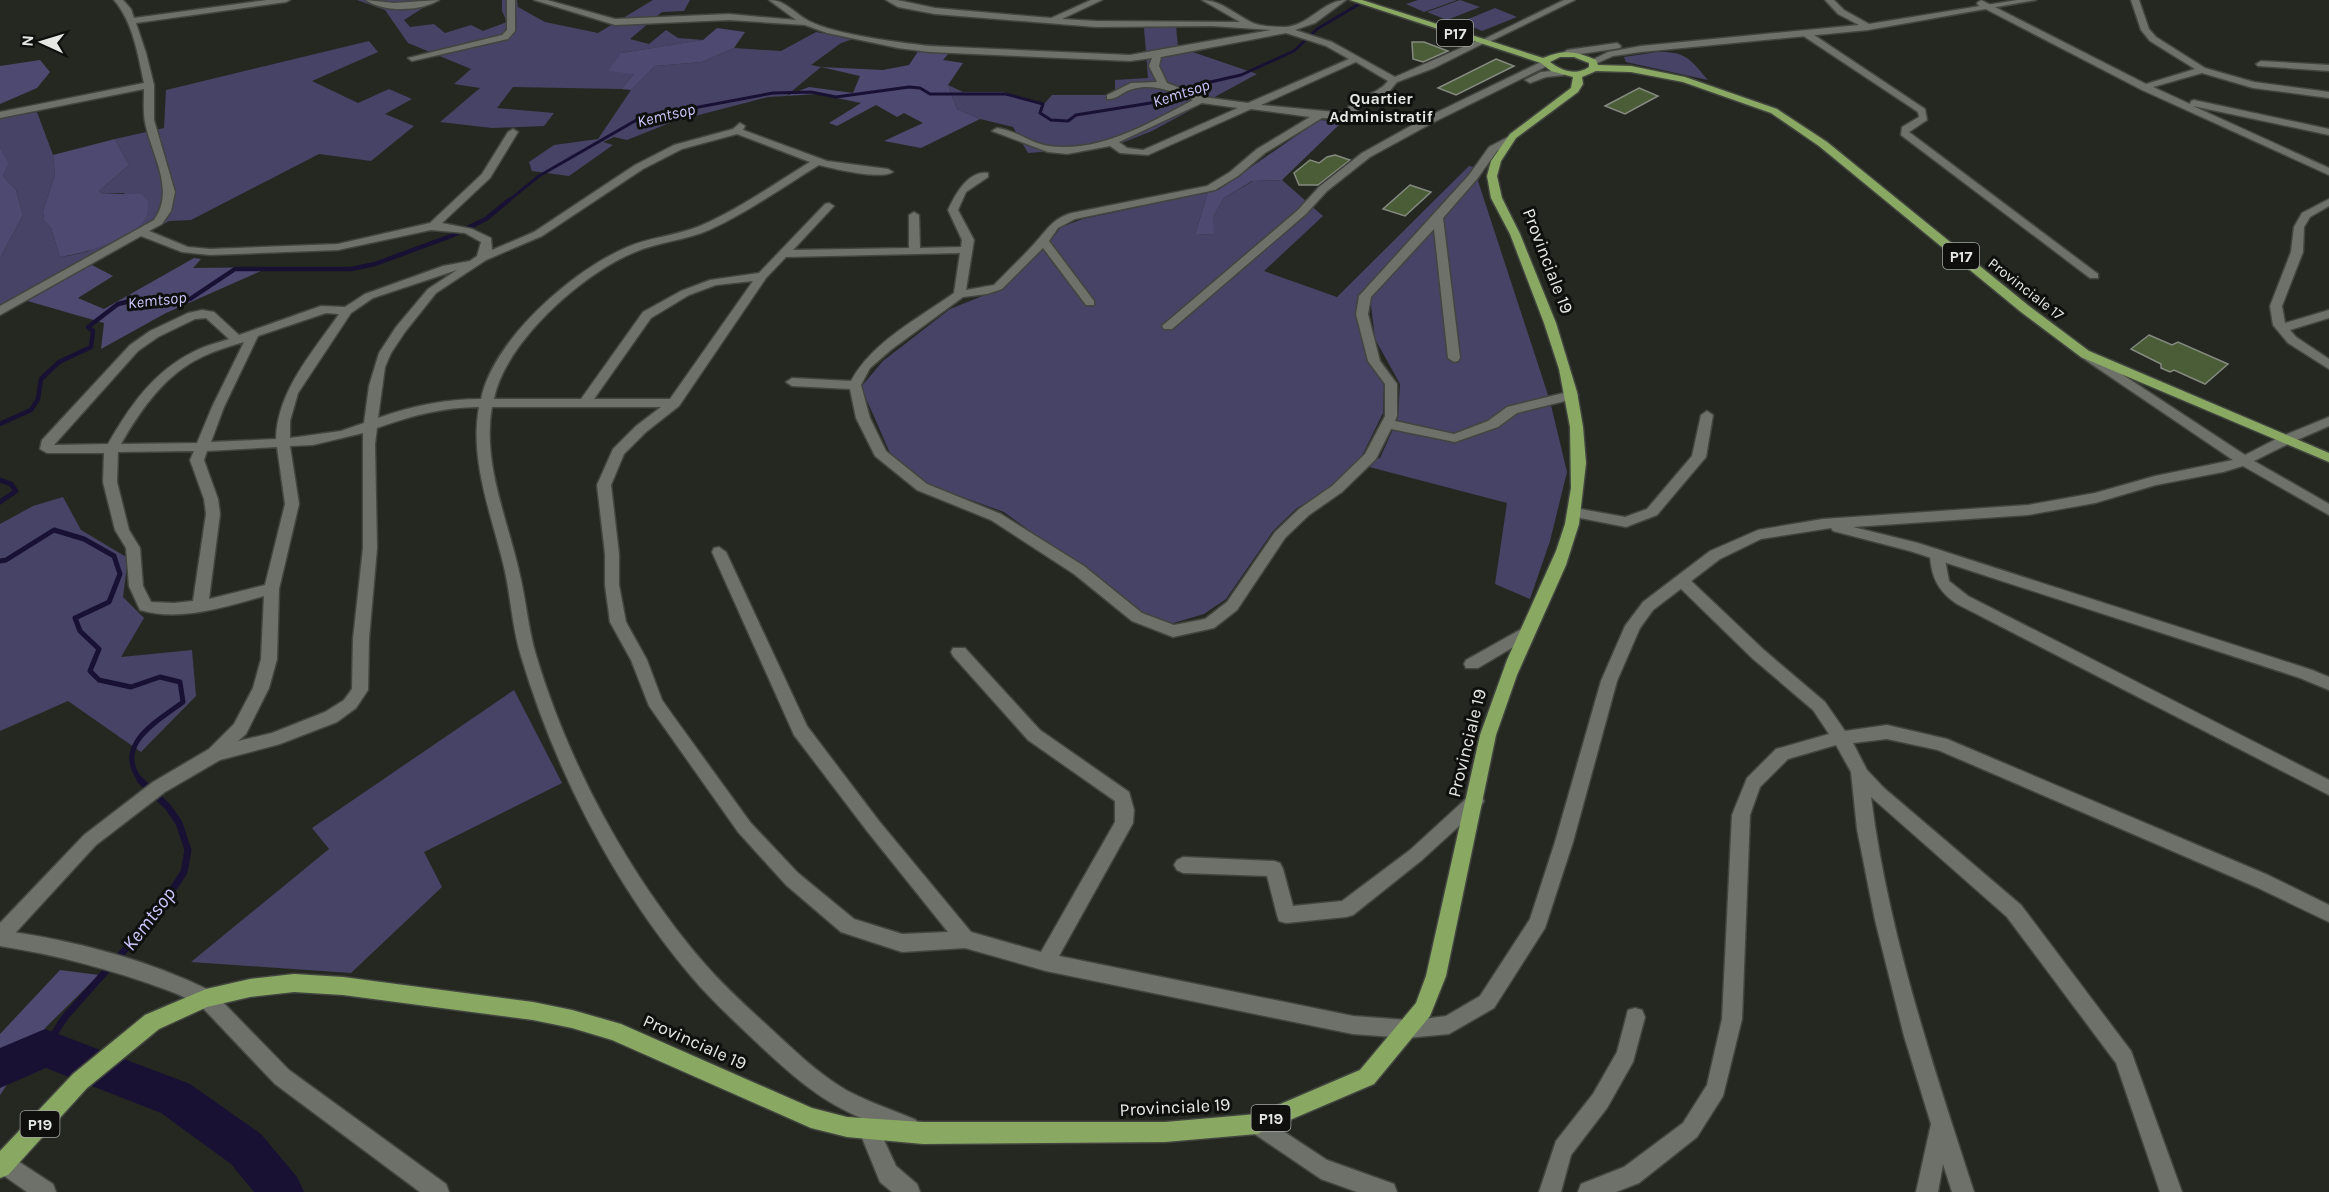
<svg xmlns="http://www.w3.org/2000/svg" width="2329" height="1192" viewBox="0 0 2329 1192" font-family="Karla,sans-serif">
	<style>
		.green { fill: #474366; fill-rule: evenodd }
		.forest { fill: #4e4970 }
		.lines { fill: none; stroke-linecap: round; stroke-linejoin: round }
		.stream-far3 { stroke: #181133; stroke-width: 3 }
		.stream-far2 { stroke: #181133; stroke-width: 4.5 }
		.stream-far1 { stroke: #181133; stroke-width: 5 }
		.stream { stroke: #181133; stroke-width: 7 }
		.river { fill: #181133; fill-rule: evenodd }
		.building { fill: #4a5d36; stroke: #858a81; stroke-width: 1.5 }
		.street-casing { stroke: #42453f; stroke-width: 3 }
		.secondary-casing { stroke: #42453f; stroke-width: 3 }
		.primary-casing { stroke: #42453f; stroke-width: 3 }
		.street { fill: #6d7169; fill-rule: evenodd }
		.secondary { fill: #6d7169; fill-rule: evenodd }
		.primary { fill: #89a963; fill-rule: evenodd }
		.labels { text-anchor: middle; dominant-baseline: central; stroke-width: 6; stroke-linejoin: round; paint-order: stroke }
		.far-street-label { font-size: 15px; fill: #e5e8e3; stroke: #0f100d }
		.shield { fill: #0f100d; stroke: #a5a7a3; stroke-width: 1.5 }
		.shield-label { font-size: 16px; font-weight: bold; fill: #e5e8e3 }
		.far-water-label { font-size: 16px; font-style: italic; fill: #ccc7fe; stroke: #0f100d }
		.far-neighbourhood-label { font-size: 16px; font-weight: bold; fill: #e5e8e3; stroke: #0f100d }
		.street-label { font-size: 18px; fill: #e5e8e3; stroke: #0f100d }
		.water-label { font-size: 20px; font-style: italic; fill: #ccc7fe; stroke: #0f100d }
	</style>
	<rect width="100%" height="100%" fill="#252821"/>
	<path class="green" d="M357,0h63l6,6 -22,14 6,7 24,-3 11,9 26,-8 12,6 24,-9 -5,-11v-11h15l1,7 27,15 53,11 55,-33h37l-6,11 -22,1 -32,27 19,5 17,-14 12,8 26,2 -83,13 13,21 -13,15 -108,-2 -16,21 57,5 -10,13 -52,2 -52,-6 40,-34 -26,-4 17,-15 -63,-26 -23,-33z
		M1418,0h39l-33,12 -18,-8z
		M1460,0l20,7 -33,13 -20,-8z
		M1495,8l22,9 -35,14 -21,-9z
		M1176,26l2,21 79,27 -105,57 -38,15 -86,7 -15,-26 -33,-8 -23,-10 -9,-24 15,7h41l40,12 8,-9h63v-15l33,-2 -4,-50z
		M816,32l37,7 -12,4 -30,22 10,2 -35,29 -18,1 -96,25 -45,18 -13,-3 -11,5 10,3 -44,31 -37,-5 -3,-9 25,-17 44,-6 33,-49 24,-24 47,-4 32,-14 47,3z
		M369,41l9,11 -66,29 46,22 31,-14 23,10 -27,15 29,12 -43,35 -52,-7 -128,66 -22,1 -169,93v-56l23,-43 -7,-25 -13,-14 4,-13 -7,-16v-30l37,-5 16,43 2,20 -12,36 1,9 7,8 9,29c29,-3 54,-15 78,-30l-14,-34 -21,1 -4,-3 30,-26 -14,-26 49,-11 2,-38z
		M1657,52c29,-1 33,7 51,28l-82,-18 -2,-5z
		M1469,166l15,3 -6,12 72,220 17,71 -17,69 -20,58 -35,-15 12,-81 -149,-39 -24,23 -37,21 -24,23 -47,68 -22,15 -34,10 -28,-11 -138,-101 -75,-27 -39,-32 -29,-66 22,-26 67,-52 50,-20 48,-45 13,-17 22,-8 125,-27 -13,43 18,-1v-17l11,-19 29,-17 29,-1 41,36 -59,55 73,26zM1357,301l14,4 4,34 25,45 -2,34 -18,40 -22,6 25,-51 1,-31 -16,-21 -12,-53z
		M63,497l18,33 47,28 -5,39 21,21 -23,39 71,-7 4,46 -55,56 -73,-51 -68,30v-207l33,-18z
		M514,690l48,93 -138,69 18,35 -91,86 -160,-11 138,-113 -17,-21z"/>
	<path class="forest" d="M717,28l28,4 -11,16 -32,14 -47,4 -24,24 -10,-1 13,-15 -26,-3 13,-18 82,-13z
		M923,44l32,2 -12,14 20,3 -15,22 9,24 23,10 -59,29 -37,-7 39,-18 -19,-10 -7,4 -21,-12 -39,21 -8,-3 32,-20 -44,-9 -31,2 23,-9 44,6 7,-17 -39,-9 62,3 26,-5z
		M40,60l10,12 -13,16 -37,16v-38z
		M1319,120l23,2 -60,58 -30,1 -28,17 -11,19 1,17 -19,1 13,-43 10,-2z
		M115,139l14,26 -30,26 4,3h38l7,7c0,4 0,11 -1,14 -8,24 -65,39 -87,42l-9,-29 -7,-8 -1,-9 12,-36 -2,-20z
		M0,147l8,16 -5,13 13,14 7,25 -23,43z
		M194,258l7,1 -8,9 77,-1 -104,46 -65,36 3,-26 -80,-23 66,-36 23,12 -35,22 26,11z
		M60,970l39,5 -53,52 -46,68v-61z"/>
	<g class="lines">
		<path class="stream-far3" d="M507,202l32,-26 101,-58 133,-25 38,-1 25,5 73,-10 11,1 10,6h76l37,10 -3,9 11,7 17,1 8,-6 87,-14 43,-18 35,-8 53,-24 23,-22 49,-29"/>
		<path class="stream-far2" d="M0,424l31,-14 7,-11 3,-20 18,-17 32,-15 2,-16 -5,-4 30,-23 17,-4 29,2 26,-3 45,-30h116l24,-5 76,-28 35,-17 23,-19"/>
		<path class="stream-far1" d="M0,480l11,4 5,7 -16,11
			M0,561l6,-1 48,-30 30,9 30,17 6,18 -11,28 -34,16 5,13 19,18 -9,22 9,9 32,7 29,-10 20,5 3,20c-25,19 -71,43 -42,79"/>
		<path class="stream" d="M45,1048l20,-31 91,-102 28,-43 4,-22 -9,-27 -11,-16 -28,-27"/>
		<path class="river" d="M45,1029l145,55 71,50 36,43 7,15h-50l-23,-28 -70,-51 -115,-45 -46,20v-40z"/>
	</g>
	<path class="building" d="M1412,42h12l24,9 -25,11 -10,-3z
		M1496,59l18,7 -58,29 -18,-7z
		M1639,88l19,8 -33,18 -20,-8z
		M1335,155l15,5 -32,25h-19l-5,-12 16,-13 9,3 8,-6z
		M1410,185l21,7 -26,24 -22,-7z
		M2149,335l23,10 6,-3 50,22 -23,20 -31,-14 -4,2 -9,-4v-4l-30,-15z"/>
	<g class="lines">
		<g class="street-casing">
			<path id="street" d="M114,0h9l8,9 3,9 133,-18h23l-4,2 -150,21 10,30 8,32v35l21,72 -4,19 -9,13 -13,7 39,16 22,2 128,-5 92,-21 52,-49 26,-42 5,-3 5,3 -28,46 -48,45 30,6 19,9 1,12 42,-18 101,-67 39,-20 59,-16 7,-6 5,3 -2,4 84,31 61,8 5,3c-12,8 -59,-3 -74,-7 -36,22 -71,47 -110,65 -23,10 -50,12 -74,22 -52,21 -130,90 -141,147h87l62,-87 38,-21 29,-11 49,-7 66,-69 4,-1 5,3 -41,44 116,-2v-33l5,-3 5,3 1,33 41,-1 1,-7 -14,-30c7,-15 20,-40 40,-37v4l-22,15 -8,18 16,30 -8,50 28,-5c14,-14 28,-28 41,-42 12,-13 18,-25 37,-30l135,-27 23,-14 27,-23 53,-32 -59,-8 -103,46 -28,-2 -10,-7 -43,8 -19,-2 -56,-21 5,-3c19,2 34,16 52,18 52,7 100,-23 144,-46 -19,-8 -39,-17 -60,-11 -10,2 -16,11 -26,10v-4l24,-12 26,-1 -8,-16 3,-8 -22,3 -201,-9 -31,-4 -71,-15 -22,-8 -76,-5 -114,5 -81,-25h13l68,19 114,-5 67,6 -27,-20c17,0 26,14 40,21 28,14 88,21 120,25l201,9 141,-25 -59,-4 -116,1 -161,-13 -37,-7 -12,-7h11l38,8 116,10 40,-18h11l-40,19 34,2 144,1 -38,-22c19,0 34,15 49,22 7,4 24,5 33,5 24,0 39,-27 62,-27l-31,23 -20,7 37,12 63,35 84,-37 7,2 -52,26 -37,14 -10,12 -24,10 -8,9 39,1 31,4 118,-57h6v4l-115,57 -64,35 -43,34 -21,23 -134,115h-8l-2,-3 136,-116 21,-23 43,-34 54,-30 -22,-3 -72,-2 -57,35 -27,23 -23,14 -140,29 -17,9 -9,13 45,60v4h-8l-43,-57 -41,41 -15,5 -24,3 -71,52 -22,19 -9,17 9,33 16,33 41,33 74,30 83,52 58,47 32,12 31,-6 22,-17 48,-70 24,-23 33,-23 33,-32 20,-38v-32l-17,-23 -12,-47 3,-18 110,-121 20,-28 19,-10h6v4l-17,10 -20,28 -34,39 17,140 -2,3 -4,1 -6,-4 -14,-129 -63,68 -3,17 12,47 17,23v32l-2,5 59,13 34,-13 19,-14 65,-16 6,4 -1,3 -60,15 -19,14 -43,15 -64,-13 -15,30 -34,33 -33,23 -24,23 -48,72 -23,18 -41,9 -41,-16 -58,-47 -83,-54 -74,-30 -42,-34 -19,-38 -6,-29 -58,-3 -6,-4 6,-4 59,3c21,-39 68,-63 103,-88l6,-40 -174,4 -20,21 -87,128 -33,26 -22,22 -13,31 8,69v31l7,37 21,38 15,40 12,17 76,105 48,51 56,46 48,15 46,-2 -81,-101 -73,-96 -82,-183 2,-4 5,-1 7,5 81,174 72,95 92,111 70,20 74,-130v-21l-87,-61 -75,-84 -2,-4 2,-4h12l75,82 89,62 5,18 -1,13 -74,133 294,60 54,4 7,2 3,7 -3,7 -7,2 -54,-4 -307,-63 -81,-23 -63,4 -61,-20 -55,-47 -48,-53 -89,-126 -18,-46 -21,-38 -5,-37v-31l-8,-69 16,-36 23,-23 25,-19h-169c-10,55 15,111 27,164 7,28 9,57 17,84 33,110 93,221 168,308 20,23 42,43 65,64 24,22 48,46 77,63 22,12 47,20 70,30l3,7 -3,7 -7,3 -32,-12 19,41 21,18 3,8h-28l-12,-10 -22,-54 6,-9c-44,-17 -76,-47 -110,-79 -22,-21 -44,-41 -64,-65 -76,-90 -135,-205 -169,-319 -9,-29 -10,-59 -17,-89 -12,-51 -35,-107 -25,-160 -35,0 -69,9 -102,21l-2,16 2,104 -8,91 -1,51 -12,18 -19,14 -57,22 -60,16 -55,32 -69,53 -89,97 -7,2v-21l84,-88 69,-53 56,-33 25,-25 19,-36 8,-29 3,-63c-39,11 -84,26 -124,14l-11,-24 -3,-38 -11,-18 -12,-48 1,-29h-57l-7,-4 2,-9 88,-95 20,-14 38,-18 14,-3 12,2 25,23 82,-29 24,1 20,-13 78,-28 27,-5 7,-5 4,-14 -16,-9 -34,-3 -93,20 -128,5 -28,-3 -41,-16 -141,79v-9l154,-86c22,-30 -3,-66 -9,-98 -2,-11 -1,-23 -1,-33l-144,29v-6l144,-29c-6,-28 -11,-61 -30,-83zM1286,33l40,13 23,13 -101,44 -45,-6 -36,-14 -8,-17 2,-9zM1356,62l32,19c-12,16 -34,13 -43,32l-84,-8zM1202,103l36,5 -95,42 -16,-2 -8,-6zM737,134l73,28c-36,22 -71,47 -110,64 -24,10 -51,11 -75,22 -53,23 -132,92 -144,151 -35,0 -70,7 -103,19l7,-51 6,-14 14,-21 31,-39 50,-33 56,-24 101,-67 39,-20zM457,270l-29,19 -32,38 -17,26 -10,33 -5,37 -23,8 -51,7v-17l8,-28 53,-80 22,-15zM753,281l-83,118h-76l57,-81 38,-23 27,-10zM326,313l13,1c-26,38 -62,77 -63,125l-65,3 13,-35 34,-71zM206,318l23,21c-12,4 -25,7 -36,13 -39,19 -64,55 -85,92l-54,1 84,-94 20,-14 37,-18zM244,342l-32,65 -15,36 -76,1c20,-35 45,-71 83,-88 13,-6 26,-10 40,-14zM363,433v115l-10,91 -1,50 -8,11 -19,12 -53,21 -34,8 8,-7 23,-46 8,-29 2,-70 20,-85 -9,-58 23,-1zM277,447l8,57 -20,81 -56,14 11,-85 -2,-15 -14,-39 3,-9zM194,451l-4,9 14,39 2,15 -13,87 -19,2 -23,-1 -8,-16 -3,-38 -11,-18 -12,-48 1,-30z
				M366,0l28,3 45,-3c-17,11 -56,13 -73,0z
				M507,0h8v31l-7,8 -96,22 -4,-3 94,-23 5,-5z
				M1981,0l165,84 49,-15 -45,-28 -9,-11 -10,-30h8l10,29 7,8 49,31 49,14 75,10v6l-76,-10 -51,-15 -49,14 37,17 1,-3 3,-1 135,29v6l-136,-29 136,62v7l-187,-85 -164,-85 -1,-2z
				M1802,31h6l117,78 2,11 -18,12 189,142v4h-8l-189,-143 1,-8 17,-10 -1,-5 -116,-77z
				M2261,61l68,4v6l-71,-5 -2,-2z
				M1561,70l3,1v4l-18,2 -16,6 -5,-3 16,-8z
				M2329,199v7l-19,11 -6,10 -1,25 -21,54 3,17 44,-13v8l-39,12 6,7 33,22v10l-41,-26 -15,-18 -3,-19 21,-54 3,-25 8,-14z
				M1707,411l6,4 -7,42 -49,58 -31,12 -56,-11 -2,-3 7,-5 50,9 22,-8 45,-53 9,-41z
				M2329,417v9l-39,17h-10l-2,-3 2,-3z
				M1937,549l7,5 5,27 19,15 361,184v15l-372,-191c-19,-13 -26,-27 -27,-50z
				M1681,575l5,1 78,74 61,52 20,29 42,-6 60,14 321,136 61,30v17l-73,-35 -318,-137 -51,-11 -34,4 14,27 17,18 137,117 110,146 51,141h-22l-44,-129 -109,-146 -136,-120c17,135 61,265 103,395h-22l-9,-28 -5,28h-22l15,-68 -27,-88 -29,-116 -18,-91 -6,-57 -15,-27 -48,14 -28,28 -10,28 -8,204 -19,77 -26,41 -58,46 -23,9h-38l3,-8 43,-17 59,-44 24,-38 15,-66 10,-204 15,-37 29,-29 53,-15 -16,-24 -61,-52 -76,-74 -2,-4z
				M1527,626l5,2 3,4 -3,4 -54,32h-12l-2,-4 2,-4z
				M1475,794l6,2 3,5 -3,5 -59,54 -69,55 -7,2 -60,6 -7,-2 -2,-6 -10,-39 -84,-3 -6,-3 -3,-5 3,-5 6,-3 91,4 6,2 3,6 10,37 49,-5 68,-51 59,-54z
				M206,989l7,3 76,78 157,114 3,8h-29l-145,-108 -76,-80 -3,-6 3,-6z
				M1635,1008l7,2 3,7 -12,45 -26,46 -36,47 -10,37h-22l17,-51 37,-47 24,-42 11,-42z
				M1257,1114l70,46 67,24 3,8h-40l-36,-13 -71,-48 -3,-7 3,-7z
				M4,1152l49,32 3,8h-29l-27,-19v-19z"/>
		</g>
		<g class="secondary-casing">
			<path id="secondary" d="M1564,0h11l-90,44 -7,-2z
				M1825,0h9l10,10 25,14 148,-24h19l-168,30 -227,22 -28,4 -20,9 -5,-3 20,-10 33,-6 218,-21 -21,-11z
				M1617,43l4,3 -1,2 -53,8 -4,-3 4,-3z
				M2085,350l160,105 35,-18h10l2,3 -2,3 -36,18 75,43v11l-86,-49 -20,6 -67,13 -61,18 -67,12 -175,12 65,16 394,127 17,7v13l-29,-12 -390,-127 -77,-20 -2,-3 -70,11 -41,20 -67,51 -13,18 -23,53 -44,161 -28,86 -51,80 -45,26 -42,4 -7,-2 -3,-7 3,-7 46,-6 34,-20 50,-77 25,-77 46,-161 24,-55 18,-24 67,-51 48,-21 65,-11 205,-14 67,-12 60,-17 78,-16 -152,-103 -2,-3 2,-3z
				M0,930c72,10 147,29 213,62l3,6 -3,6 -7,3c-13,-5 -25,-12 -39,-17 -54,-20 -110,-35 -167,-44z"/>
		</g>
		<g class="primary-casing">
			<path id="primary" d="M1350,0h12l181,58c21,-9 33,-7 53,2l2,5 33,1 54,11 92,32 50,33 202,164 60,45 240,102v9l-248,-105 -60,-45 -202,-166 -48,-33 -88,-31 -52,-10 -35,-1 -14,6 1,7 -5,8 -62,46 -15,23 -4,15 5,22 18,36 36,89 21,69 6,35 3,36 -7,61 -13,41 -49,110 -21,60 -50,241 -16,40 -56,68 -117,50 -92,8 -242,2 -76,-7 -36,-9 -199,-88 -40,-12 -39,-8 -190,-25 -49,-3 -44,5 -43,10 -48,22 -72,59 -79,87 -8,3v-27l73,-77 72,-59 61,-26 44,-10 44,-5 49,3 190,25 39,8 49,14 191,84 35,9 76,5h242l92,-8 103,-44 56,-67 10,-27 54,-241 27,-75 49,-109 9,-27 6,-36 -1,-61 -11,-58 -15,-46 -34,-89 -19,-36 -4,-22 4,-15 19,-27 61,-46 2,-11 -22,-6 -10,-8zM1560,57h14l15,6v4c-13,9 -27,4 -39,-5z"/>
		</g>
		<use href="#street" class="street"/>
		<use href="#secondary" class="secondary"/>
		<use href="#primary" class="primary"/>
	</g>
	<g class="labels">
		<g class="far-street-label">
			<text transform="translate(2026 289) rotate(38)">Provinciale 17</text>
		</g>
		<g class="shield">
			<rect x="1437" y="20" width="36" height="26" rx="4.5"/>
			<rect x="1943" y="243" width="36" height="26" rx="4.5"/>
			<rect x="1251.5" y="1105" width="39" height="26" rx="4.5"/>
			<rect x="20.5" y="1111" width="39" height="26" rx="4.5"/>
		</g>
		<g class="shield-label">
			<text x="1455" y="33">P17</text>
			<text x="1961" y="256">P17</text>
			<text x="1271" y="1118">P19</text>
			<text x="40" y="1124">P19</text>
		</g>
		<g class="far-water-label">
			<text transform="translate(1181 93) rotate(-18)">Kemtsop</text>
			<text transform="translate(666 115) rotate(-13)">Kemtsop</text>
			<text transform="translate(157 300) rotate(-6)">Kemtsop</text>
		</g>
		<g class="far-neighbourhood-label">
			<text x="1381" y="98">Quartier<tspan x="1381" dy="18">Administratif</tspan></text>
		</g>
		<g class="street-label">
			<text transform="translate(1548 261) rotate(69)">Provinciale 19</text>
			<text transform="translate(1467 743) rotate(-76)">Provinciale 19</text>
			<text transform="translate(695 1042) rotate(24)">Provinciale 19</text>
			<text transform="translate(1175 1107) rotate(-3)">Provinciale 19</text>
		</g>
		<g class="water-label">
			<text transform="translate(149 919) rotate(-53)">Kemtsop</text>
		</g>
	</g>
	<g transform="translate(42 42) rotate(274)" stroke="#0f100d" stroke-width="4.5" paint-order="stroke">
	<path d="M0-4.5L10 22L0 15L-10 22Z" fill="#e5e8e3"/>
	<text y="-9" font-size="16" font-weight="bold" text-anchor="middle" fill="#e5e8e3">N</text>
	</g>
</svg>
